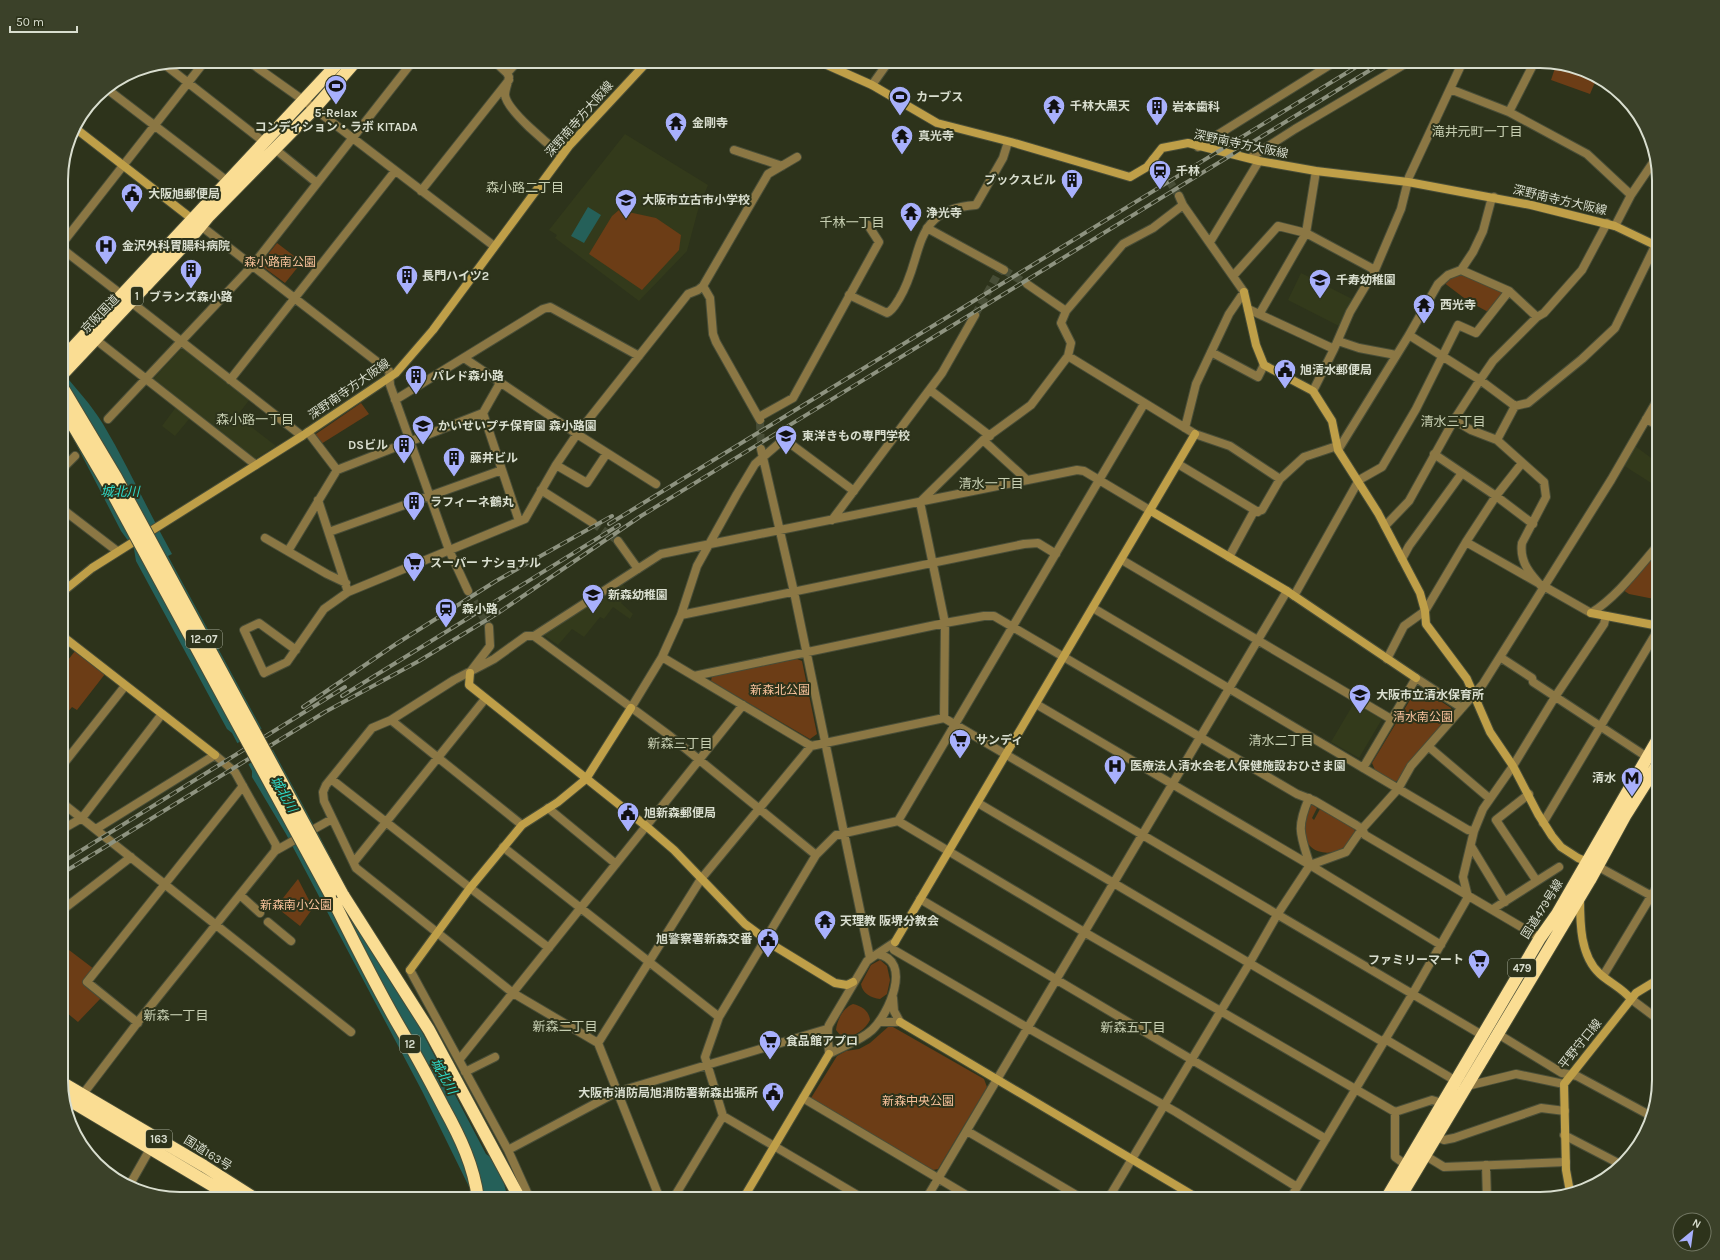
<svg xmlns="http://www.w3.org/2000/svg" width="1720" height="1260" viewBox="0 0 1720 1260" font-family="Karla,'Noto Sans JP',sans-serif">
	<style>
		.built { fill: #333a1b }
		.green { fill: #6c3d16 }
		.water { fill: #256059 }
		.pier { fill: #2d331b }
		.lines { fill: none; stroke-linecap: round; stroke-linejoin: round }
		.street-tunnel { stroke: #474d36; stroke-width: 8; stroke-dasharray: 8 4; stroke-linecap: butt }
		.street-casing { stroke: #494e38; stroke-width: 10 }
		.secondary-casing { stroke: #494e38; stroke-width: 10 }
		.highway-casing { stroke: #494e38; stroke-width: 14 }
		.street { stroke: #8b7744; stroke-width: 8 }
		.secondary { stroke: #bf9f48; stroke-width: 8 }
		.highway { stroke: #fadd93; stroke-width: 12 }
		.rail-casing { stroke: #8e9380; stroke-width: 4 }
		.rail { stroke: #2d331b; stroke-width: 2.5; stroke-dasharray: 8; stroke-linecap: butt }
		.highway-bridge-casing { stroke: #494e38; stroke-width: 14; stroke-linecap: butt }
		.highway-bridge { stroke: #fadd93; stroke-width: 12 }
		.labels { text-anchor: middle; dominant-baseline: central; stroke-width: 4; stroke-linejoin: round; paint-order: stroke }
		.shield { fill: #2d331b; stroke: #a5ab99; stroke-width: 1 }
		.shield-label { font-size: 11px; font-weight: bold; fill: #d9decf }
		.poi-label { font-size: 12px; font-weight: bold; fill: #d9decf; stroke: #2d331b; text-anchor: start }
		.street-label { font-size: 12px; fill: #d9decf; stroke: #2d331b }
		.park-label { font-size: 12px; fill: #f7c19a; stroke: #2d331b }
		.neighbourhood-label { font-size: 13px; fill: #c7cfb2; stroke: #2d331b }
		.water-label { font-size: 13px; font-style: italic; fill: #2edac8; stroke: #2d331b }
		.rim { fill: none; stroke: #d9decf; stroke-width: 2 }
	</style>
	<rect width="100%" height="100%" fill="#2d331b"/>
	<path class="built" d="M625,134l83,51 -10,25 -11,41 -48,50 -84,-63 2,-3 -8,-5z
		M1301,273l51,26 -13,27 -51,-26z
		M183,347l67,52 -13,17 39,30 -21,13 -103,-79z
		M176,407l14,11 -15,18 -13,-10z
		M1635,446l23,17 -3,4 4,3v18l-36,-23z
		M622,582l7,12 -8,9 12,11 -3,5 -17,-12 -9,12 -4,-2 -16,20 -12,-8 -14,16 -17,-12z
		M1354,703l28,16 -23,39 -28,-16z"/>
	<path class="green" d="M1556,65h8l32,15 -6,14 -39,-14z
		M619,210l37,8 25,17 -2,15 -37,40 -53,-36 23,-38z
		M277,243l25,19 -17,21 -23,-17v-4z
		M1462,272l41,19 1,3 -14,19 -22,-12 -25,-19z
		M361,403l8,11 -48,30 -6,-7 1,-3z
		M1659,549v51l-30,-6 -6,-4z
		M75,651l30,23 -28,36 -5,-3 -11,13v-51z
		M797,659l5,2 15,73 -7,5 -99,-58 1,-5z
		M1422,689l29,19 1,6 -53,66 -4,2 -20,-12 -3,-7 44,-73z
		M1311,804l6,4 -5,10 2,2 6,-11 35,20c-4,37 -74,32 -44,-25z
		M298,879l15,29 -13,18 -24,-19z
		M61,940l8,10 25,19 -10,13 3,6 14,10 -23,24 -17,-14z
		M880,960l7,6 3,14 -3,14 -7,5c-9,-1 -18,-6 -19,-15l10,-19z
		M853,1004c9,2 16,7 17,16 -5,10 -17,19 -29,16l-5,-6c1,-10 7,-22 17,-26z
		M888,1027h5l91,52 3,8 -49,82 -5,1 -122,-72 26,-42 9,-5 13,-2 11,-6z"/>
	<path class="water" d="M588,207l13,8 -17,28 -13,-7z
		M61,370c14,18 30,34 42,54 25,42 45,87 69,130l-4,2 144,266 174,332c14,8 18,29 22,45h-33l-53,-108 -136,-257 -34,-57v-6l-20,-38 -5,-4 -91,-168 -2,-12 -13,-18 -60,-116z"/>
	<path class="pier" d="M263,728l11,21 -27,16 -11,-21z"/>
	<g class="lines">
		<path class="street-tunnel" d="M1162,170l17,26
			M1004,270l23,14
			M975,315l24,-43
			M760,422l1,27
			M593,523l25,18
			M468,591l21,36"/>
		<g class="street-casing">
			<path id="street" d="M248,61l55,39 191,146
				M494,61l13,12 2,4c-1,6 -4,13 -4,18 2,16 44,50 57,60
				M164,64l100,78
				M1574,67l33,16
				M507,73l11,-12
				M872,85l17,-24
				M107,89l120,92
				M1450,89l59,23 78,42 44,41
				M1509,112l26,-51
				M1198,147l138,-86
				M275,149l42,34
				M734,150l48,16
				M1250,158l45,-29 115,-68
				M1153,159l9,11
				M421,191l88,-111
				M1179,196l4,9 61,87 -15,22 -33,70 -11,44
				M201,226l188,145 1,14 59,165 19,41
				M1615,226l16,-31 23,-34
				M927,228l77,42
				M1210,242l49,-81
				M61,245l144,-184
				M61,248l61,47
				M1461,270l48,21
				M1234,275l44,-49 28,7 69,37
				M1027,284l39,27
				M703,286l7,12 3,36 3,8 44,78
				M849,295l38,18c6,-3 8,-8 12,-14 26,-41 10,-90 77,-94l27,-47 5,-16
				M131,302l171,134
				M1248,309l86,40
				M1260,313l46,-80 10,-62
				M1409,335l71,45 35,26
				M95,339l161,126
				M1338,341l21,7 37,7
				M1211,352l47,25 6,-12
				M1068,356l127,78 35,12 50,33
				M464,358l113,76 79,50
				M230,380l165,-209
				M930,390l60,46
				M1313,391l21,-42 16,-37 25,-42 26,-61 8,-32 54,-116
				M395,400l148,-91 7,-2 89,49
				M483,413l36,108
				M759,417l34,-19 86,-156 -11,-17
				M108,419l145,-154 160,-204
				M1646,419l13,7
				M1454,420l17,10 26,10
				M983,440l44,40
				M761,449l33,143 76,366
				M1338,450l71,-115 29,-51 10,-9 13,-5 12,-18 10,-21 8,-30 3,-4
				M1434,454l62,42 26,-33
				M1178,464l80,48
				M556,465l31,18 20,-30
				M61,470l14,-14
				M337,470l146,-57 17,-30
				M541,490l52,33
				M318,500l30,92
				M61,508l56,43
				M832,520l110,-147 33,-58
				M1385,526l24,-25 45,-81 26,-40 13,-19 44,-44 7,-4 38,-43 25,-47
				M329,532l173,-62
				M265,538l62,36 19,9
				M618,541l20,28
				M1466,542l125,71c27,-17 47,-45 68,-69
				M288,551l49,-81 -29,-38
				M1229,557l24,-44 9,-3 18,-31 24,-22 33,-11
				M1402,559l7,-13 53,-73
				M1122,560l269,159
				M1543,588c-12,-13 -24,-26 -21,-45l24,-46 -2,-15 -47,-42 18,-34 13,-3 54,-44 33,-31 40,-82
				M1294,596l65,-116 23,-13 34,-58 42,-84 18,8 33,-42 28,26
				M1093,608l375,222 6,1
				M681,615l343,-71 14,-1 18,11
				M534,636l136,100 146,119
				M296,650l-37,-27 -15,7 20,43 23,-11 37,-53 24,-17 177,-73 31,-54 21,-31 111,-140 10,-4 5,-4 65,-112 29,-17
				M662,657l149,89
				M1500,657l32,21 1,4 114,75
				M1387,659l17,-33 21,-15 41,-69 30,-46 37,28
				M471,671l19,-25 -1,-19
				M694,676l251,-53 39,-7h10l303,178 18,7 41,24 6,4 3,6 175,103
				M1036,704l274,161 131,80
				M631,708l31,-51 19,-42 16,-49 40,-72 18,-30 29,-25 70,52
				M944,718l1,-95 -25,-121 63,-62 48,-35 37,-49 3,-13 -10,-20 5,-12 57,-67 30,-16 30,-23
				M391,720l131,105
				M1429,747l60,51
				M61,767l64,-81
				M1363,768l53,-90 46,30
				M331,779l134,105 84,64
				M1529,794l-33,26 40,60
				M1309,798c-13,30 -9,36 1,67
				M61,802l290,230
				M978,803l405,239
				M548,808l68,56
				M898,821l246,-417
				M1543,823l116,-195
				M96,829l119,-74 20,17 41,73 -1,6
				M61,830l21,-12 80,-104
				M1471,846l34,56
				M503,847l216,170
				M354,862l131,-163
				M1597,866l62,34
				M240,895l20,18
				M920,899l406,240
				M1493,909l66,-42
				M61,911l70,-54
				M268,922l23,19
				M894,950l134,78 148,84 121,75
				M877,954c37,6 11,61 -5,76 -12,11 -29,16 -43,24 0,-9 -3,-23 0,-29l38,-64z
				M877,954l18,-12
				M410,970l98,180 22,49
				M1603,976l56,-93
				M893,998l1,13 6,11
				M1631,999l28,21
				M879,1022h21
				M138,1023l-51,-41 156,-196
				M1498,1034l64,39 15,3 76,41
				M1385,1039l71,42
				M598,1043l103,-164 110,-133 133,-28 538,317
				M459,1060l284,-355
				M465,1072l30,-15
				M1467,1086l49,-12 48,10
				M80,1098l61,-80 134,-167 57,-32
				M803,1098l170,101
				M1395,1112v45l11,8
				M967,1131l116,68
				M1564,1135l56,29
				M1437,1137l7,3 10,-2 87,-30 24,3
				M508,1150l109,-58 210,-63
				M1426,1156l18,11 122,-5
				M1486,1165l1,34
				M129,1186l21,-37
				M1404,1191l14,8
				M745,1195l8,4
				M660,1199l-62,-156 -85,-50 -157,-125 -32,-67 -1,-9 3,-7 46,-57 19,-8 63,-40 40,-21 32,-23h8l127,-82 416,-84 7,1 67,40
				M673,1199l50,-83
				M864,1199l-141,-83 -18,-59 14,-40 97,-162 20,-20 62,-14 186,111 311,180 37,-12 10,3
				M926,1199l361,-608
				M1108,1199l141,-235 28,-49 33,-50 36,-13 16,-23 36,-40 13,-23 72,-82 128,-204 48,-83
				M1290,1199l123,-206 55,-96 -5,-20 11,-46 9,-22 30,-43 42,-69 49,-73 2,-8"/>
		</g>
		<g class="secondary-casing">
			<path id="secondary" d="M818,61l54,24 65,38 74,19 119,35 17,-10 15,-19 26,-5 71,18 57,10 92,11 123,23 84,21 44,21
				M75,128l121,94
				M1244,292l12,53 8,20 49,26 19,30 6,29 40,63 42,80 5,18 1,13 41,55 23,53 23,34 25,48 14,22 9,11 17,11 12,5
				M1151,511l136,80 129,87
				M61,593l31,-25 210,-132 94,-63 37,-43 136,-184 79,-85
				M1591,613l68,13
				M61,635l154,120
				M470,673l-1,12 177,141 28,24 71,74 31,23 59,36 12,2 6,-3
				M1580,898c0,25 0,58 20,76 10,9 22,14 31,25
				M895,942l300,-508
				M410,970l60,-82 52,-63 36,-23 28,-23 45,-71
				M900,1022l299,177
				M1570,1192l-4,-22 -2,-86 72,-91 23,-14
				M743,1199l86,-145"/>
		</g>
		<g class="highway-casing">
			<path id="highway" d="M61,360l279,-299
				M61,376l129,-137 19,-23 105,-107 42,-48
				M330,894c22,44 44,89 69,132 16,27 31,55 45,82 16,29 30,58 34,91
				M343,895l86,135 91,169
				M61,1082l143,84 52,33
				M64,1097l171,102
				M1386,1199l154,-261 17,-24 102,-177
				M1399,1199l191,-319 35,-64 34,-54"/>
		</g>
		<use href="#street" class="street"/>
		<use href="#secondary" class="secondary"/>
		<use href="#highway" class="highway"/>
		<g class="rail-casing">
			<path id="rail" d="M609,524l757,-463
				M342,696l277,-171
				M303,707l93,-63 100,-63 116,-65
				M61,863l284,-176
				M61,874l264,-162 94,-51 79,-48 143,-97 744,-455"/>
		</g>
		<use href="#rail" class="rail"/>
		<g class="highway-bridge-casing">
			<path id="highway-bridge" d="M61,385l55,92 227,418
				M61,405l46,78 223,411"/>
		</g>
		<use href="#highway-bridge" class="highway-bridge"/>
	</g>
	<defs>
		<g id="stadium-pin" transform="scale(1.15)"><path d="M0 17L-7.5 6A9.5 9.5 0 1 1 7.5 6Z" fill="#a8b0fc" stroke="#2d331b"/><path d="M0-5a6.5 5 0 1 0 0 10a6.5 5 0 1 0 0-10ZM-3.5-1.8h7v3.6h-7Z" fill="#111"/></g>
		<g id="temple-pin" transform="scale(1.15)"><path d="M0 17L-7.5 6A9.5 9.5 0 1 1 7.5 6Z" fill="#a8b0fc" stroke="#2d331b"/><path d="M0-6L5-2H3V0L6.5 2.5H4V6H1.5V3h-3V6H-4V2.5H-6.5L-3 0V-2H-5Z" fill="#111"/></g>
		<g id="building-pin" transform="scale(1.15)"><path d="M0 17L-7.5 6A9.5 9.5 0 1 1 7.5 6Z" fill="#a8b0fc" stroke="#2d331b"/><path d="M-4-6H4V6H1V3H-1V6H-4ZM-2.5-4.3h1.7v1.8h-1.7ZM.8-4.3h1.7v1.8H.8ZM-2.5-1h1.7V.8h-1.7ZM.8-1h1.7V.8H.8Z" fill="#111"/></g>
		<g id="station-pin" transform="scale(1.15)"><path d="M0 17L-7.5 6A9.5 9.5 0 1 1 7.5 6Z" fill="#a8b0fc" stroke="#2d331b"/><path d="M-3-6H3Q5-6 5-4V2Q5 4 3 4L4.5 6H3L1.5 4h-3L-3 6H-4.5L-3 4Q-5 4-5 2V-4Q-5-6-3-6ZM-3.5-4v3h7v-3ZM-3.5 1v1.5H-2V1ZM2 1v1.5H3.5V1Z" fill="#111"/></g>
		<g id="civic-pin" transform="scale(1.15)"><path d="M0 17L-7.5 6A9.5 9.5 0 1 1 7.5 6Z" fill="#a8b0fc" stroke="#2d331b"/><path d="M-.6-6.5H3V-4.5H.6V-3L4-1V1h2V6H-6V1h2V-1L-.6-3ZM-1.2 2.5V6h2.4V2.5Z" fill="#111"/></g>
		<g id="school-pin" transform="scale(1.15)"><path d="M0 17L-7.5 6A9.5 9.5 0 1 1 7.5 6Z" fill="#a8b0fc" stroke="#2d331b"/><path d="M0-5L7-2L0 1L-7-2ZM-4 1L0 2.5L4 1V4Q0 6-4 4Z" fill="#111"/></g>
		<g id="hospital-pin" transform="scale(1.15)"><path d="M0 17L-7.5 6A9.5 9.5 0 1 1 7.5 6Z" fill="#a8b0fc" stroke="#2d331b"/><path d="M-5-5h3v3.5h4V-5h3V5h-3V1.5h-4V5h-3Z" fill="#111"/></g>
		<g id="university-pin" transform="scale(1.15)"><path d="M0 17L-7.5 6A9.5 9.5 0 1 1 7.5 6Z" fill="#a8b0fc" stroke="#2d331b"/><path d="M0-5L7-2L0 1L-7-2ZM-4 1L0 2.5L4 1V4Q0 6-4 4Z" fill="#111"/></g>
		<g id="supermarket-pin" transform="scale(1.15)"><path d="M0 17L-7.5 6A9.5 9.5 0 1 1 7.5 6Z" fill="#a8b0fc" stroke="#2d331b"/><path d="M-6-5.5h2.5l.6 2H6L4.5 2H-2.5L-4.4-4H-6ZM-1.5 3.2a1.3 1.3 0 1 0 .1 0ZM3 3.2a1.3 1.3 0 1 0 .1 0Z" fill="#111"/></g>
		<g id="metro-pin" transform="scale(1.15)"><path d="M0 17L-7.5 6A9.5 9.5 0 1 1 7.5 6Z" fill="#a8b0fc" stroke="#2d331b"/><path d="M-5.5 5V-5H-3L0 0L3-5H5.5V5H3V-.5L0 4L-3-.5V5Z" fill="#111"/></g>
	</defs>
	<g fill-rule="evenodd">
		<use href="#stadium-pin" x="336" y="86"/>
		<use href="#stadium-pin" x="900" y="97"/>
		<use href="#temple-pin" x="1054" y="106"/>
		<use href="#building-pin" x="1157" y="107"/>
		<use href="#temple-pin" x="676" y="123"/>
		<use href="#temple-pin" x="902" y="136"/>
		<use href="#station-pin" x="1160" y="171"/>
		<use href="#building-pin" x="1072" y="180"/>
		<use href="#civic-pin" x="132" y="194"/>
		<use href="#school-pin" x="626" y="200"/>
		<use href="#temple-pin" x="911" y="213"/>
		<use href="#hospital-pin" x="106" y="246"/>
		<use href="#building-pin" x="191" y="270"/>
		<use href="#building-pin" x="407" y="276"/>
		<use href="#school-pin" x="1320" y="280"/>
		<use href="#temple-pin" x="1424" y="305"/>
		<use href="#civic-pin" x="1285" y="370"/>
		<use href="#building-pin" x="416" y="376"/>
		<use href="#school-pin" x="423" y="426"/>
		<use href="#university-pin" x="786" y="436"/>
		<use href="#building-pin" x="404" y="445"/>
		<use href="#building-pin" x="454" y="458"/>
		<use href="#building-pin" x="414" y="502"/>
		<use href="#supermarket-pin" x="414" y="563"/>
		<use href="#school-pin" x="593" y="595"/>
		<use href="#station-pin" x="446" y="609"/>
		<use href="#school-pin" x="1360" y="695"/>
		<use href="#supermarket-pin" x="960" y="740"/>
		<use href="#hospital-pin" x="1115" y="766"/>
		<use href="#metro-pin" x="1632" y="778"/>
		<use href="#civic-pin" x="628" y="813"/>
		<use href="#temple-pin" x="825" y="921"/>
		<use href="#civic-pin" x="768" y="939"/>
		<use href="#supermarket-pin" x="1479" y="960"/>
		<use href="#supermarket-pin" x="770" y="1041"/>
		<use href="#civic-pin" x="773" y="1093"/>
	</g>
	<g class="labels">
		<g class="shield">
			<rect x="131" y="287" width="12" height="18" rx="3"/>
			<rect x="186" y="630" width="36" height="18" rx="3"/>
			<rect x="1508" y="959" width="28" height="18" rx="3"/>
			<rect x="400" y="1035" width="20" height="18" rx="3"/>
			<rect x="146" y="1130" width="26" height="18" rx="3"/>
		</g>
		<g class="shield-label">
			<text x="137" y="296">1</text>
			<text x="204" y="639">12-07</text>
			<text x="1522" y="968">479</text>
			<text x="410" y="1044">12</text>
			<text x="159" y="1139">163</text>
		</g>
		<g class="poi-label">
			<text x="916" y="97">カーブス</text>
			<text x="1070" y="106">千林大黒天</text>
			<text x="1172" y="107">岩本歯科</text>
			<text x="336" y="113" text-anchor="middle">5-Relax<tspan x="336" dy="14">コンディション・ラボ KITADA</tspan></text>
			<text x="692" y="123">金剛寺</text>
			<text x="918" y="136">真光寺</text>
			<text x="1176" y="171">千林</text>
			<text x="1056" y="180" text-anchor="end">ブックスビル</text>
			<text x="148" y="194">大阪旭郵便局</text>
			<text x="642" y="200">大阪市立古市小学校</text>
			<text x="926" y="213">浄光寺</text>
			<text x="122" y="246">金沢外科胃腸科病院</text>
			<text x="422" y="276">長門ハイツ2</text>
			<text x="1336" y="280">千寿幼稚園</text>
			<text x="191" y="297" text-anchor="middle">ブランズ森小路</text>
			<text x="1440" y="305">西光寺</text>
			<text x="1300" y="370">旭清水郵便局</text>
			<text x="432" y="376">パレド森小路</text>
			<text x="438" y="426">かいせいプチ保育園 森小路園</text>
			<text x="802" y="436">東洋きもの専門学校</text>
			<text x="388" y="445" text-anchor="end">DSビル</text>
			<text x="470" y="458">藤井ビル</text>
			<text x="430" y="502">ラフィーネ鶴丸</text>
			<text x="430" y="563">スーパー ナショナル</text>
			<text x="608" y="595">新森幼稚園</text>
			<text x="462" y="609">森小路</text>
			<text x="1376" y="695">大阪市立清水保育所</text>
			<text x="976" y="740">サンディ</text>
			<text x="1130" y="766">医療法人清水会老人保健施設おひさま園</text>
			<text x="1616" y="778" text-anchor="end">清水</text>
			<text x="644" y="813">旭新森郵便局</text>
			<text x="840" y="921">天理教 阪堺分教会</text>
			<text x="752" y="939" text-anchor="end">旭警察署新森交番</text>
			<text x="1464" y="960" text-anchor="end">ファミリーマート</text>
			<text x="786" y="1041">食品館アプロ</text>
			<text x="758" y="1093" text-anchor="end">大阪市消防局旭消防署新森出張所</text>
		</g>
		<g class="street-label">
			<text transform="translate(579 119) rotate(-49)">深野南寺方大阪線</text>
			<text transform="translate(1241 144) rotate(12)">深野南寺方大阪線</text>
			<text transform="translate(1560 200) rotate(13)">深野南寺方大阪線</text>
			<text transform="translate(100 314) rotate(-46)">京阪国道</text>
			<text transform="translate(349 389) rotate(-35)">深野南寺方大阪線</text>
			<text transform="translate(1542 909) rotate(-58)">国道479号線</text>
			<text transform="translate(1580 1044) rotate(-51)">平野守口線</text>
			<text transform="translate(208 1153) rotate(32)">国道163号</text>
		</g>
		<g class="park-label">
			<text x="280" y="262">森小路南公園</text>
			<text x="780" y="690">新森北公園</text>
			<text x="1423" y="717">清水南公園</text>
			<text x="296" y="905">新森南小公園</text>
			<text x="918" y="1101">新森中央公園</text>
		</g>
		<g class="neighbourhood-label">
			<text x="1477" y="131">滝井元町一丁目</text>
			<text x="525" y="187">森小路二丁目</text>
			<text x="852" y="222">千林一丁目</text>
			<text x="255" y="419">森小路一丁目</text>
			<text x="1453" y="421">清水三丁目</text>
			<text x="991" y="483">清水一丁目</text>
			<text x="1281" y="740">清水二丁目</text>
			<text x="680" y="743">新森三丁目</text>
			<text x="176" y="1015">新森一丁目</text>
			<text x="565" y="1026">新森二丁目</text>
			<text x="1133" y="1027">新森五丁目</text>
		</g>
		<g class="water-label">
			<text x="120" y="491">城北川</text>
			<text transform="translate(284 794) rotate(60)">城北川</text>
			<text transform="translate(444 1076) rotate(61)">城北川</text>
		</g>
	</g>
	<path d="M0 0H1720V1260H0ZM180 68H1540A112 112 0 0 1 1652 180V1080A112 112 0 0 1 1540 1192H180A112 112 0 0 1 68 1080V180A112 112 0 0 1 180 68Z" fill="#3b4129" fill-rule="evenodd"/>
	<path class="rim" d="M180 68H1540A112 112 0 0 1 1652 180V1080A112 112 0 0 1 1540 1192H180A112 112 0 0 1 68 1080V180A112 112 0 0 1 180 68Z"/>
	<g transform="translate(1692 1232) rotate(29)"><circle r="19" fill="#2d331b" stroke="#727763"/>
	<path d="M0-3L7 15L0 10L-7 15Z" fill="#a8b0fc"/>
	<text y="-6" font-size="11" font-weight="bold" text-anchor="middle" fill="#d9decf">N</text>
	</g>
	<path d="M10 26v6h67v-6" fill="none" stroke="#d9decf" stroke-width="2"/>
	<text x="16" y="26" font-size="12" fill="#d9decf" stroke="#2d331b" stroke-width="3" paint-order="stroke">50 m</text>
</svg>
